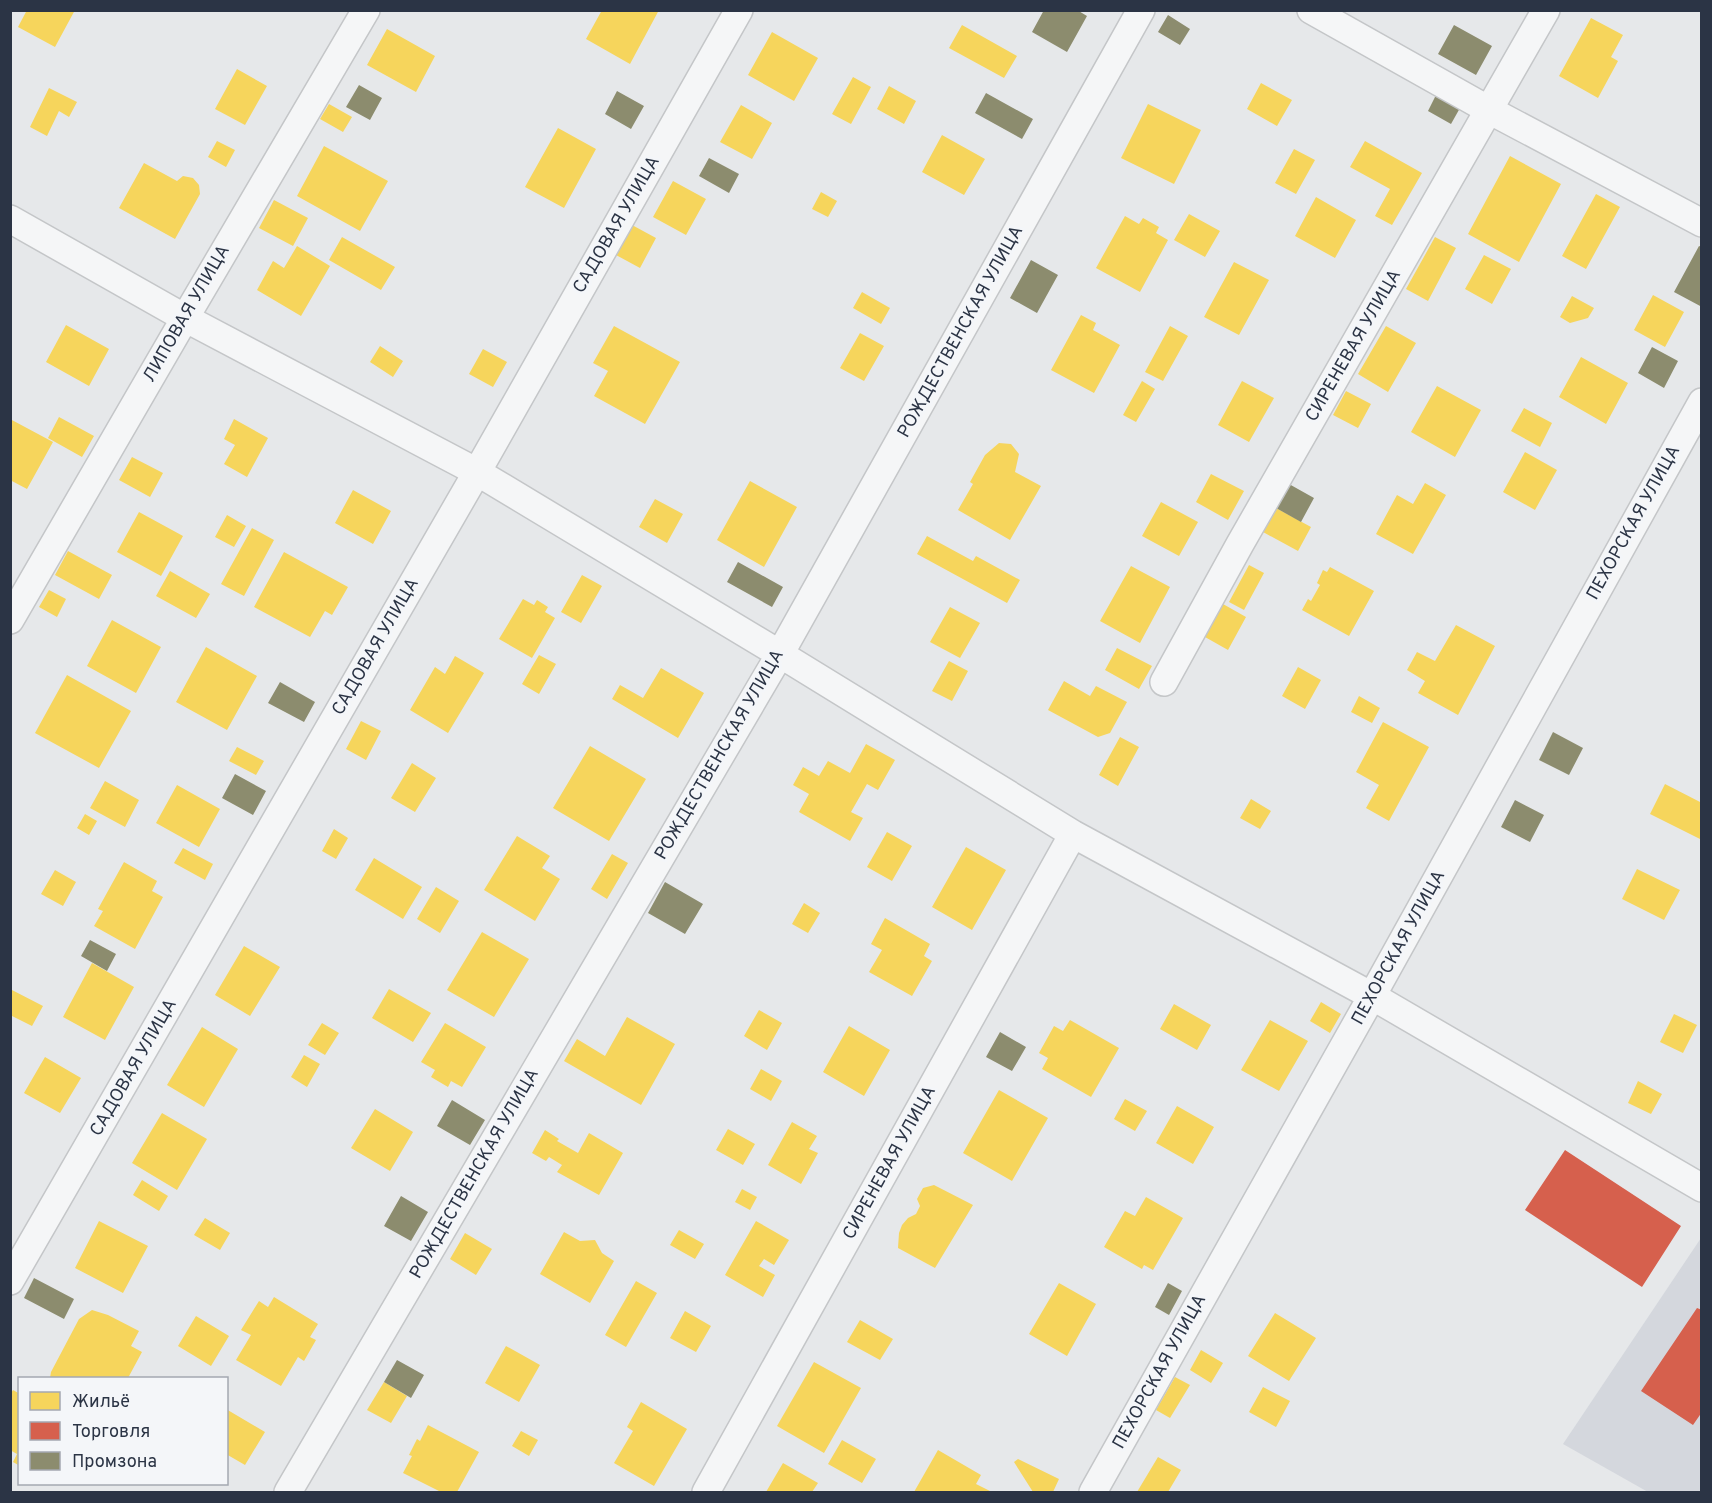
<svg xmlns="http://www.w3.org/2000/svg" width="1712" height="1503" viewBox="0 0 1712 1503" font-family="Overpass,sans-serif">
	<style>
		.built { fill: #d4d7dd }
		.homes { fill: #f6d55c }
		.shops { fill: #d6604d }
		.industry { fill: #8c8c6e }
		.lines { fill: none; stroke-linecap: round; stroke-linejoin: round }
		.minor-casing { stroke: #c4c6c8; stroke-width: 30 }
		.minor { stroke: #f5f6f7; stroke-width: 27 }
		.labels { text-anchor: middle; dominant-baseline: central; stroke-width: 6; stroke-linejoin: round; paint-order: stroke }
		.street-label { font-size: 18px; fill: #2b3445; stroke: #f4f6f9 }
	</style>
	<rect width="100%" height="100%" fill="#e6e8ea"/>
	<path class="built" d="M1701,1238v254h-53l-85,-48z"/>
	<path class="homes" d="M27,10h48l-20,37 -37,-20z
		M602,10h57l-29,54 -44,-25z
		M1591,18l32,17 -12,22 7,4 -20,37 -39,-22z
		M962,25l55,31 -13,22 -55,-30z
		M387,29l48,27 -19,36 -49,-27z
		M772,32l46,26 -24,43 -46,-26z
		M237,69l30,17 -22,39 -30,-16z
		M853,77l18,10 -20,37 -19,-10z
		M1261,83l31,17 -15,26 -30,-17z
		M889,86l27,15 -12,23 -27,-15z
		M49,88l28,14 -8,15 -10,-6 -12,25 -17,-9z
		M329,104l23,13 -9,15 -23,-13z
		M1148,104l53,26 -27,54 -53,-26z
		M741,105l31,18 -20,36 -32,-17z
		M558,128l38,21 -32,59 -39,-21z
		M942,135l43,24 -21,36 -42,-23z
		M217,141l18,9 -9,17 -18,-10z
		M1365,141l57,32 -30,52 -17,-9 15,-27 -40,-22z
		M324,146l64,35 -28,50 -63,-35z
		M1294,149l21,11 -19,34 -21,-11z
		M1510,156l51,28 -42,78 -51,-28z
		M144,163l33,18 6,-5 10,2 6,7 1,9 -25,45 -56,-31z
		M673,181l33,18 -20,36 -33,-18z
		M821,192l16,9 -9,16 -16,-8z
		M1596,194l24,13 -34,62 -24,-13z
		M1316,197l40,23 -21,38 -40,-22z
		M274,200l34,18 -15,28 -34,-18z
		M1189,214l31,17 -15,26 -31,-17z
		M1125,216l14,8 4,-6 16,9 -3,6 12,7 -28,52 -44,-24z
		M632,225l24,13 -16,30 -24,-13z
		M342,237l53,30 -14,23 -52,-30z
		M1435,237l21,11 -28,53 -22,-12z
		M297,246l33,20 -29,50 -44,-26 16,-29 11,7z
		M1484,255l27,14 -19,35 -27,-15z
		M1234,262l35,18 -30,55 -35,-18z
		M862,292l28,16 -9,16 -28,-16z
		M1653,295l31,17 -19,35 -31,-17z
		M1572,296l22,12 -6,10 -18,5 -10,-6z
		M1081,315l15,8 -3,7 27,15 -26,48 -43,-23z
		M66,325l43,24 -20,37 -43,-24z
		M614,326l66,36 -35,62 -51,-28 14,-25 -15,-8z
		M1170,326l18,10 -25,45 -18,-9z
		M1386,326l30,17 -28,49 -30,-18z
		M860,333l24,13 -20,35 -24,-13z
		M380,346l23,15 -10,16 -23,-15z
		M483,349l24,13 -14,25 -24,-13z
		M1581,357l47,26 -22,41 -47,-27z
		M1142,381l13,8 -19,33 -13,-7z
		M1242,381l32,17 -25,44 -31,-17z
		M1437,386l44,24 -26,47 -44,-25z
		M1346,391l25,13 -13,24 -25,-13z
		M1524,408l28,15 -12,24 -29,-16z
		M59,417l35,19 -12,21 -34,-19z
		M10,419l43,23 -26,47 -17,-9z
		M234,419l34,19 -21,39 -23,-13 11,-19 -11,-6z
		M999,443l12,1 8,10 -4,18 26,14 -31,54 -52,-30 15,-26 -3,-2 15,-27z
		M1525,452l32,18 -22,40 -32,-18z
		M132,457l31,16 -13,24 -31,-17z
		M1211,474l33,17 -16,29 -32,-18z
		M750,481l47,26 -33,60 -47,-27z
		M1425,483l21,12 -33,59 -37,-20 21,-39 16,9z
		M353,490l38,21 -18,33 -38,-21z
		M655,499l28,15 -16,29 -28,-16z
		M1161,502l37,20 -19,34 -37,-20z
		M1276,508l35,19 -13,24 -35,-19z
		M139,512l44,24 -22,40 -44,-24z
		M227,515l19,11 -12,21 -19,-10z
		M252,528l22,12 -30,56 -23,-12z
		M927,536l46,25 3,-5 44,24 -13,23 -90,-49z
		M68,551l44,24 -13,24 -44,-24z
		M284,552l64,35 -16,28 -7,-4 -15,26 -56,-30z
		M1249,565l15,8 -20,37 -15,-8z
		M1131,566l39,21 -30,56 -40,-22z
		M1330,567l44,24 -25,45 -47,-26 6,-11 3,2 9,-16 -3,-2 6,-13 4,2z
		M170,571l40,23 -14,24 -40,-22z
		M582,575l20,11 -21,37 -20,-11z
		M49,590l17,9 -9,18 -18,-10z
		M523,599l11,6 3,-5 11,7 -3,5 10,6 -23,40 -33,-19z
		M1223,604l23,13 -18,33 -23,-13z
		M950,607l30,16 -20,35 -30,-16z
		M112,620l49,27 -25,46 -49,-27z
		M1456,625l39,21 -37,69 -40,-22 7,-12 -18,-11 10,-18 18,9z
		M206,647l51,29 -30,54 -51,-28z
		M1117,648l35,18 -13,23 -34,-19z
		M539,655l17,9 -17,30 -17,-10z
		M455,656l29,17 -36,60 -38,-23 25,-43 10,7z
		M949,661l19,10 -16,30 -20,-10z
		M1298,667l23,13 -16,29 -23,-13z
		M661,668l43,25 -26,45 -66,-39 8,-14 23,13z
		M67,675l64,36 -32,57 -64,-35z
		M1064,681l26,15 6,-10 31,16 -17,31 -12,4 -50,-27z
		M1359,696l21,12 -8,15 -21,-11z
		M361,721l20,10 -15,29 -20,-11z
		M1383,722l46,25 -40,74 -23,-13 13,-23 -23,-13z
		M1120,737l19,10 -21,39 -19,-11z
		M866,744l29,16 -17,30 -11,-6 -16,28 12,6 -13,23 -51,-29 10,-18 -16,-9 10,-18 16,9 9,-15 22,12z
		M590,746l56,33 -37,62 -56,-33z
		M237,747l27,14 -8,14 -27,-14z
		M412,763l24,15 -21,34 -24,-14z
		M105,781l34,19 -14,27 -35,-19z
		M1665,784l37,19v37l-52,-26z
		M177,785l43,24 -21,38 -43,-24z
		M1251,799l20,12 -11,18 -20,-11z
		M85,814l12,7 -8,14 -12,-7z
		M334,829l14,9 -12,21 -14,-8z
		M887,832l25,14 -20,35 -25,-14z
		M517,836l33,20 -8,12 18,11 -25,42 -51,-31z
		M966,847l40,23 -34,60 -40,-23z
		M183,848l30,16 -8,16 -31,-17z
		M612,854l16,9 -21,36 -16,-10z
		M374,858l48,29 -19,32 -48,-29z
		M124,862l33,19 -5,10 11,6 -28,52 -41,-23 9,-15 -5,-2z
		M1637,869l43,21 -16,30 -42,-21z
		M55,870l21,12 -13,24 -22,-12z
		M436,887l23,14 -19,32 -23,-14z
		M804,903l16,10 -12,20 -16,-9z
		M885,918l45,26 -6,12 8,5 -20,35 -43,-24 13,-22 -11,-6z
		M482,932l47,27 -35,58 -47,-27z
		M244,946l36,21 -30,49 -35,-21z
		M92,963l42,24 -29,53 -42,-23z
		M10,989l33,17 -11,20 -22,-11z
		M389,989l42,24 -18,29 -41,-24z
		M1321,1002l20,12 -11,19 -20,-12z
		M1174,1004l37,21 -14,25 -37,-21z
		M759,1010l23,13 -15,27 -23,-14z
		M1674,1014l23,11 -14,28 -23,-11z
		M627,1017l48,27 -34,61 -77,-44 13,-22 28,17z
		M1070,1020l49,28 -28,49 -49,-28 6,-11 -9,-5 15,-27 9,5z
		M1270,1020l38,21 -29,50 -38,-21z
		M322,1023l17,10 -14,22 -17,-10z
		M445,1023l41,24 -24,40 -11,-6 -3,6 -17,-10 4,-7 -14,-8z
		M849,1026l41,24 -26,46 -41,-24z
		M202,1027l36,22 -34,58 -37,-22z
		M304,1055l16,9 -13,23 -16,-10z
		M45,1057l36,21 -21,35 -36,-20z
		M761,1069l21,12 -11,20 -21,-12z
		M1638,1081l24,13 -11,20 -23,-11z
		M999,1090l49,28 -36,63 -49,-28z
		M1125,1099l22,12 -12,20 -21,-12z
		M1177,1106l37,21 -21,37 -37,-21z
		M375,1109l38,23 -23,39 -39,-23z
		M162,1113l45,26 -30,51 -45,-27z
		M792,1122l25,14 -8,13 9,4 -17,31 -33,-19z
		M728,1129l27,15 -12,21 -27,-15z
		M545,1130l14,9 -2,2 21,12 11,-20 34,20 -24,42 -42,-23 5,-7 -13,-8 -3,4 -14,-8z
		M142,1180l26,16 -9,15 -26,-16z
		M934,1185l39,20 -38,63 -37,-20 1,-15 3,-8 6,-7 8,-4 4,-8 -3,-7 6,-11z
		M742,1189l15,8 -7,13 -15,-8z
		M1146,1197l37,21 -30,52 -9,-5 -2,4 -38,-22 21,-36 10,5z
		M205,1218l25,15 -10,17 -26,-15z
		M99,1221l49,25 -25,47 -48,-25z
		M756,1221l33,19 -15,25 -10,-6 -5,7 16,9 -12,22 -38,-22z
		M679,1230l25,14 -9,15 -25,-14z
		M564,1232l16,9 15,-1 7,13 12,8 -24,42 -50,-29z
		M465,1233l27,16 -16,26 -26,-16z
		M636,1281l21,12 -31,54 -21,-12z
		M1059,1283l37,21 -29,52 -38,-22z
		M274,1297l44,27 -8,13 6,3 -12,21 -6,-4 -17,29 -45,-26 15,-25 -10,-5 18,-29 9,6z
		M92,1310l16,5 31,16 -8,15 11,6 -14,26h-78l1,-6 28,-53z
		M685,1311l26,15 -15,26 -26,-14z
		M1275,1313l41,25 -27,43 -41,-25z
		M196,1316l33,20 -18,30 -33,-20z
		M860,1320l33,19 -13,21 -33,-18z
		M506,1346l34,19 -21,37 -34,-19z
		M1201,1350l22,13 -12,20 -21,-13z
		M814,1362l47,26 -37,65 -47,-27z
		M1175,1377l15,8 -20,33 -14,-8z
		M384,1382l23,14 -16,27 -24,-13z
		M1263,1387l27,14 -14,26 -27,-15z
		M13,1390l7,4v72l-7,-4 4,-8 -7,-4v-55z
		M641,1402l46,27 -33,57 -40,-23 19,-32 -6,-4z
		M226,1409l39,23 -20,33 -19,-11z
		M428,1425l51,27 -22,40h-16l-38,-19 9,-17 -3,-1 8,-16 3,2z
		M521,1431l17,9 -9,16 -17,-10z
		M842,1440l34,19 -14,24 -34,-19z
		M938,1450l43,25 -5,9 16,8h-78z
		M1158,1457l23,13 -13,22h-31z
		M1018,1459l41,20 -6,13h-20l-19,-30z
		M783,1463l35,20 -6,9h-46z"/>
	<path class="shops" d="M1565,1150l116,76 -39,61 -117,-77z
		M1697,1308l5,2v102l-9,13 -52,-34z"/>
	<path class="industry" d="M1044,10h33l10,6 -20,36 -35,-20z
		M1168,15l22,14 -10,16 -22,-13z
		M1454,25l38,21 -16,29 -38,-21z
		M359,85l23,13 -12,22 -24,-13z
		M617,91l27,15 -13,23 -26,-15z
		M986,93l47,26 -11,20 -47,-26z
		M1436,95l24,13 -9,16 -23,-13z
		M709,158l30,16 -10,19 -30,-17z
		M1699,246l3,1v60l-28,-15z
		M1031,260l27,15 -21,38 -27,-15z
		M1652,347l26,14 -14,27 -26,-15z
		M1289,484l25,14 -13,24 -25,-14z
		M738,562l45,25 -11,20 -45,-25z
		M280,682l35,20 -11,20 -36,-19z
		M1553,732l30,16 -14,27 -30,-15z
		M235,774l31,17 -13,24 -31,-17z
		M1515,800l29,15 -14,27 -29,-15z
		M665,882l38,22 -18,30 -37,-21z
		M90,940l26,14 -9,17 -26,-15z
		M1000,1032l26,15 -14,24 -26,-14z
		M452,1100l33,20 -15,25 -33,-19z
		M401,1196l27,16 -17,29 -27,-15z
		M34,1278l40,21 -10,20 -40,-21z
		M1168,1283l14,8 -13,24 -14,-8z
		M397,1360l27,15 -13,23 -27,-16z"/>
	<g class="lines">
		<g class="minor-casing">
			<path id="minor" d="M1311,10l178,100 213,113
				M10,219l175,99 292,154 303,182 293,180 299,162 330,192
				M10,620l175,-302 181,-308
				M1164,682l76,-138 306,-534
				M10,1281l467,-809 262,-462
				M288,1492l492,-838 361,-644
				M706,1492l367,-658
				M1093,1492l279,-496 330,-594"/>
		</g>
		<use href="#minor" class="minor"/>
	</g>
	<g class="labels">
		<g class="street-label">
			<text transform="translate(617 225) rotate(-60)">САДОВАЯ УЛИЦА</text>
			<text transform="translate(187 314) rotate(-60)">ЛИПОВАЯ УЛИЦА</text>
			<text transform="translate(961 332) rotate(-61)">РОЖДЕСТВЕНСКАЯ УЛИЦА</text>
			<text transform="translate(1354 346) rotate(-60)">СИРЕНЕВАЯ УЛИЦА</text>
			<text transform="translate(1634 523) rotate(-61)">ПЕХОРСКАЯ УЛИЦА</text>
			<text transform="translate(376 647) rotate(-60)">САДОВАЯ УЛИЦА</text>
			<text transform="translate(720 755) rotate(-60)">РОЖДЕСТВЕНСКАЯ УЛИЦА</text>
			<text transform="translate(1399 948) rotate(-61)">ПЕХОРСКАЯ УЛИЦА</text>
			<text transform="translate(134 1068) rotate(-60)">САДОВАЯ УЛИЦА</text>
			<text transform="translate(890 1163) rotate(-61)">СИРЕНЕВАЯ УЛИЦА</text>
			<text transform="translate(475 1174) rotate(-60)">РОЖДЕСТВЕНСКАЯ УЛИЦА</text>
			<text transform="translate(1160 1372) rotate(-61)">ПЕХОРСКАЯ УЛИЦА</text>
		</g>
	</g>
	<rect width="1712" height="1503" fill="none" stroke="#2b3445" stroke-width="24"/>
	<rect x="18" y="1377" width="210" height="108" fill="#f4f6f9" stroke="#a4a8b1" stroke-width="1.5"/>
	<rect x="30" y="1392" width="30" height="18" fill="#f6d55c" stroke="#a4a8b1" stroke-width="1.5"/>
	<text x="72" y="1407" font-size="18" fill="#2b3445">Жильё</text>
	<rect x="30" y="1422" width="30" height="18" fill="#d6604d" stroke="#a4a8b1" stroke-width="1.5"/>
	<text x="72" y="1437" font-size="18" fill="#2b3445">Торговля</text>
	<rect x="30" y="1452" width="30" height="18" fill="#8c8c6e" stroke="#a4a8b1" stroke-width="1.5"/>
	<text x="72" y="1467" font-size="18" fill="#2b3445">Промзона</text>
</svg>
